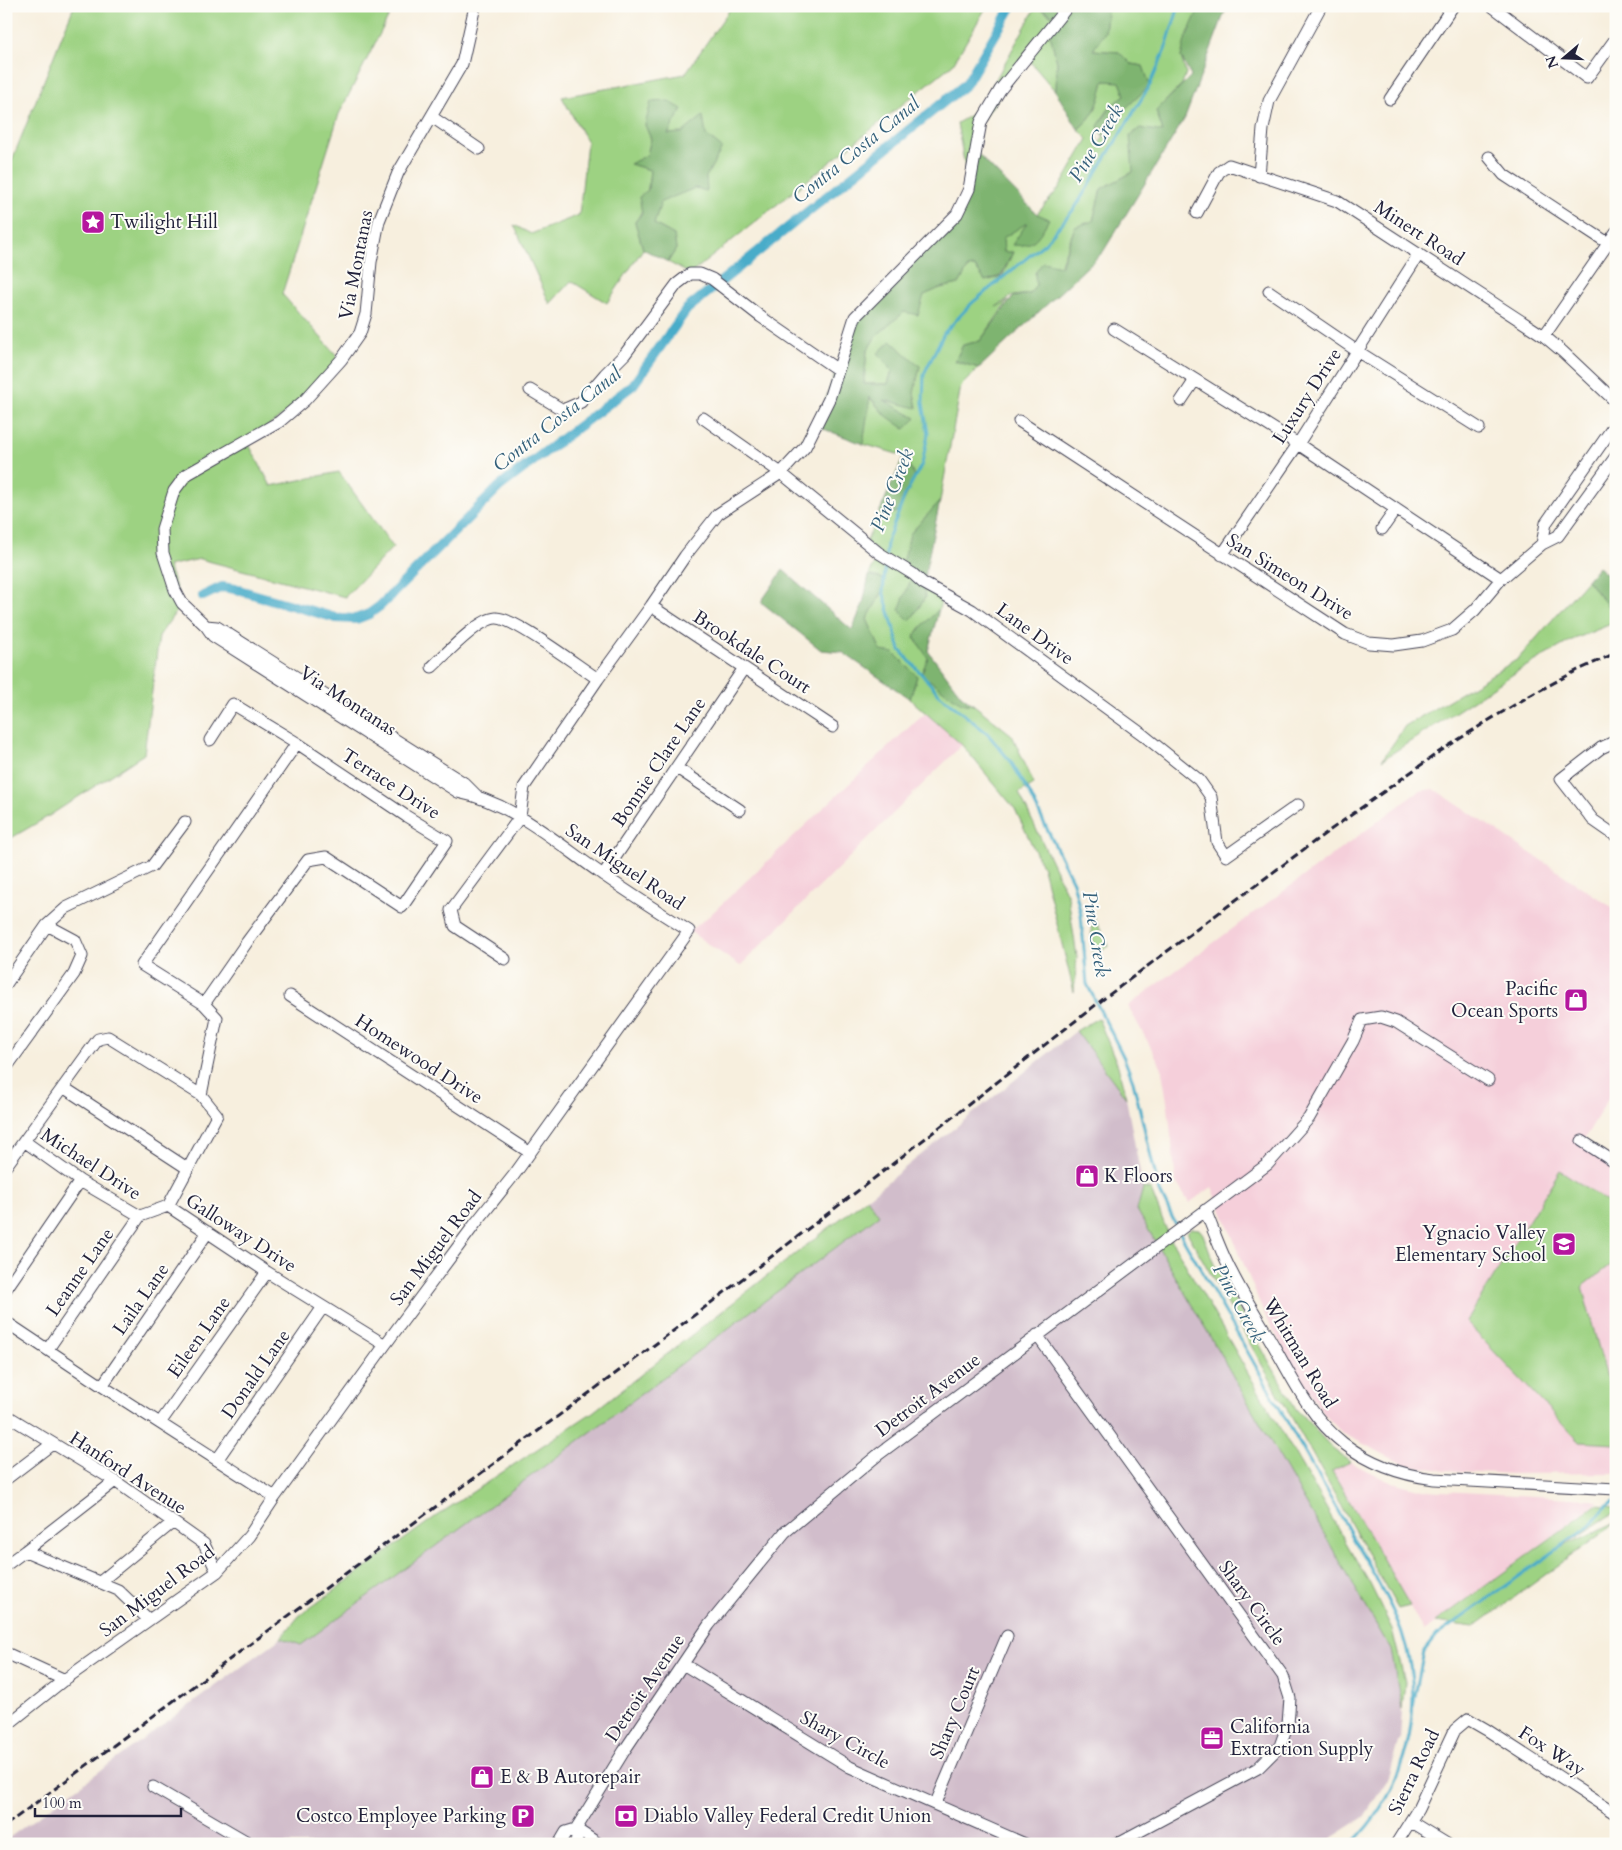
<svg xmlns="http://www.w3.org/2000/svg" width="1622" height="1850" viewBox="0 0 1622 1850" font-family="Cardo,serif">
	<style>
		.built { fill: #f5cfda }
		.industrial { fill: #d1bdcb }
		.green { fill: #9dd282; stroke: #607a5e }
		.forest { fill: #7eb470; stroke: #506b56 }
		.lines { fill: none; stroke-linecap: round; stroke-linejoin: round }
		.stream { stroke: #4aacc9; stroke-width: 3 }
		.canal { stroke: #4aacc9; stroke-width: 10 }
		.minor-casing { stroke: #424153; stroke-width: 13 }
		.minor { stroke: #fff; stroke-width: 11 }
		.rail { stroke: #22223b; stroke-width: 3; stroke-dasharray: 8 4; stroke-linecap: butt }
		.labels { text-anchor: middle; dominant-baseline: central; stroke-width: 4; stroke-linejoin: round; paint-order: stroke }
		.poi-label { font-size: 19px; fill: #22223b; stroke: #fdfcf7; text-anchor: start }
		.street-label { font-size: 19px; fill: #22223b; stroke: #fdfcf7 }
		.water-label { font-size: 20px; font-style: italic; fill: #34607b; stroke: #fdfcf7 }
	</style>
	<rect width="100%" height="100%" fill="#fdfcf7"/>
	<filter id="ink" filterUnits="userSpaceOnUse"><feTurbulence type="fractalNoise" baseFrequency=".02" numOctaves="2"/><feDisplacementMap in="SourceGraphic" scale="10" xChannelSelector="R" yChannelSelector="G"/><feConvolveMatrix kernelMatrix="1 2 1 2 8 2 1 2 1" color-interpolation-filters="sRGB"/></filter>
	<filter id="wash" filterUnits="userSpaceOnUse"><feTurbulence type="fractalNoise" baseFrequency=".0096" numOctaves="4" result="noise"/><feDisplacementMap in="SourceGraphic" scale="20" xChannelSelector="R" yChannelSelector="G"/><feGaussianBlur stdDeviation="1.12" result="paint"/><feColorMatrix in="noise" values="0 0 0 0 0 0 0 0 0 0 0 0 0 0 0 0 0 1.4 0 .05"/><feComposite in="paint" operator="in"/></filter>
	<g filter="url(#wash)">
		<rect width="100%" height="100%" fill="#f7efde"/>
		<path class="built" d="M926,714l36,31 -222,221 -51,-35 20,-15 211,-199z
			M1434,789l182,121v176l-33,55 33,22v310l-103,1 -70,-4 -38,-5 -63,-32 -19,-20 -29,-45 -31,-57 -51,-124 -23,16 -13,-21 -8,-75 -7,-41 -33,-60 291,-215z
			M1350,1462l38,19 35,9 169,9 6,3 -174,129 -92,-160z"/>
		<path class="industrial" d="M1076,1031l50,67 17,90 -6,22 254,440 11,59 -2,30 -11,38 -25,40 -42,27h-723l-23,-15 -17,15h-553v-4l275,-202 20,7 291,-214 287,-216 -12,-17z"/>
		<path class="green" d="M74,6h320l-55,108 -57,180 59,66 -36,40 -58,41 24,45 68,-14 54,75 -48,50 -145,-38 -32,7 14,37 -23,33 -15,118 -95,62 -43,25v-666z
			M732,6h255l-34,58 -263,210 -22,-12 8,-13 -2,-14 -20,-11 7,-23 34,-14 10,-10 17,-29 -40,-15 -15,1 7,-11 -29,2 6,14 -4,16 -16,9 19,6c-2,18 -3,37 -15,52l8,27 -36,54 -36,-22 -21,23 -36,-79 17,9 48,-19 8,-73 -25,-45 123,-23z
			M1108,6h92l-19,51 5,16 -4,11 -26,27 7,21 -30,40 -32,17 -8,32 -18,6 -15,39 -25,7 1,12 -6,9 -18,2 -16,11 12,-6 -28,40 -17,4 -8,16 24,7 -18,18 -21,115 -30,33 3,40 -3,47 15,-23 -2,-15 20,12 -4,14 -16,16 -9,11 47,67 13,2 38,30 22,49 -15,9 49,103 9,61 -3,35 -31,-124 -28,-59 -53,-64 -52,-46 7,-23 -36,-25 -14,-32 16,-28 1,-11 -15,-5 10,-22 -13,-11 10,-22 23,-9 16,-34 -11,-21 -41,-12 6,-47 15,17 32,5 -34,-20 35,8 -3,-14 6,-27 -30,-25 -11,12 13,17 -4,14h-24l3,-33 9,-15 48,-41 16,-7 19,-4 9,-16 7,-1 10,14 17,-4 11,-25 -9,1 -1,-15 34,-24 23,-27 28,-48 -10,-10c18,-14 21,-27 26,-48h16l5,14c-19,14 -29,27 -28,51l27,-36 25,-25 -6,-19 -12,-2 -12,-12 -26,-2 12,-18z
			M1036,7l22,12 -9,11 8,32 -1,30 -29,-34 -46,64 -12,67 -12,-66 21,-12z
			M1587,580l29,36v6l-44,18 -54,31 -136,89 23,-34 113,-67z
			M1090,910l19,36 -16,7z
			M1098,1018l20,48 8,32 -50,-67z
			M1560,1170l56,38v53l-34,26 34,124v33l-36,-2 -114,-120z
			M1143,1188l8,2 18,46 201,348 22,45 13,53 -3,27 -11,-59 -254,-440z
			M867,1198l12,17 -287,216 -291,214 -20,-7 18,-22 136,-99 158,-105z
			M1191,1228l8,1 4,5 11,30 82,145 38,41 16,12 -18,9 78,135 -12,3 -79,-143 -132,-234z
			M1596,1505l20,2v5l-54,35 54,-25v1l-142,104 -38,-5z"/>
		<path class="forest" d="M1037,6h71l-3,26 -12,18 26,2 12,12 12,2 7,19 -26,25 -21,26 -5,-10 14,-21 13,-10 -5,-13 -16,-1c-5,21 -8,34 -26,48l-22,-37 1,-30 -8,-32 9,-11z
			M1200,6h27l-42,112 -82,134 -124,116 -24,-7 8,-16 17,-4 33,-44 17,-3 6,-9 -1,-12 8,-11 18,4 14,-39 18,-6 8,-32 32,-17 -3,-36 10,-8 23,4 -7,-21 35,-35 -10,-19 4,-17z
			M668,101l14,8 -14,25 14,-1 21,-17 3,19 16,13 -16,29 1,14 -12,-3 -34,14 -7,22 20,11 2,14 -8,13 -25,-13 -8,-27 7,-9 -3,-16 9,-7 2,-20 -20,-6 17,-9 4,-16 -6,-14 6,-23z
			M975,151l62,63 12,5c-10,17 -15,29 -37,26l15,-22 -24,15 1,14h9l-12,24 -16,5 -10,-14 -7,1 -9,16 -19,4 -16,7 -6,20 -14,-3 -28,24 -9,15 -3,33h24l4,-14 -14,-17 13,-12 29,25 -6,27 3,15 -33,-8 32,18 -11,11 -21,-15 -14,-17 -7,47 -47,-18 39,-109 102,-103z
			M904,456l11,21 -16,34 -23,9z
			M940,501l-17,82 2,15 -15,23 -11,-11 14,-36 -11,-7 8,-33z
			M1598,567l18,15v34l-29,-36z
			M783,570l69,60 11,-26 6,-29 15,4 -1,12 -16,28 14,32 13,2 23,23 -7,23 -68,-47 -21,-2 -60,-48z
			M939,609l-11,42 33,44 13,10 -13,-2 -40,-29 7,-16 -14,-21 9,-12z"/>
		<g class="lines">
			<path class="stream" d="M886,555l1,-14 11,-27 7,-19 17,-31 6,-30 -5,-31 1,-29 20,-41 28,-30 73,-60 30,-35 75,-123 15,-35 14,-44
				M886,561l-3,30 17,59 41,46 46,37 24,29 18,30 44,90 8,32 6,70 37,74 9,23 26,109 18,37
				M1180,1233l196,345c9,18 20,37 26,55 25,75 5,156 -51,211
				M1413,1706l11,-55 12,-15 155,-111 14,-17 11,-9"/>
			<path class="canal" d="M203,596l19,-9 13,2 101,29 20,1 13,-5 11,-8 119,-119 134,-102 54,-76 279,-225 46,-78"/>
		</g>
	</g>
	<g filter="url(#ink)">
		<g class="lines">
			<g class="minor-casing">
				<path id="minor" d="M1492,6l95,72 29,-40
					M1390,99l63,-93
					M432,117l47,32
					M1489,157l15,18 104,68
					M1259,176l4,-47 6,-28 52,-95
					M1197,213l22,-41 10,-7 108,36 207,135 19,16 53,50
					M1269,291l88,60 122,77
					M1114,329l184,115 203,135
					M1544,336l72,-104
					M530,390l33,20 18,-8 24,-28 20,-20 52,-70 13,-10h10l12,5 49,38 77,53
					M1181,401l14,-21
					M703,418l78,55 98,80 34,21 10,9 49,27 170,124 57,46 12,17 6,45 9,14 72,-51
					M1019,421l326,213 24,9 25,2 28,-4 30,-11 23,-20 26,-31 41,-35 16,-8 58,-80
					M1382,529l14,-20
					M1542,544l4,-21 70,-100
					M1222,555l76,-111 121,-190
					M651,606l182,121
					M206,626l-24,-23 -7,-13 -12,-37 -1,-24 12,-38 12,-16 93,-53 26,-22 36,-40 19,-27 6,-19 5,-52 8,-41 19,-48 64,-109 13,-58
					M432,667c13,-12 46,-48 64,-49 18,-1 83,49 102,61
					M1616,741l-15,7 -40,31 32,41 23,16
					M677,768l63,42
					M603,875l141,-207
					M505,959l-50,-33 -4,-16 69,-93 4,-30 74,-108 53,-73 34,-50 33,-42 63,-41 24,-26 24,-48 26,-82 102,-103 12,-25 12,-67 19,-32 68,-84
					M6,984l41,-59 19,-17 86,-42 33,-44
					M290,996l239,156
					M204,1004l-62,-39 155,-222
					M6,1068l68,-94 8,-18 -7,-16 -28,-15
					M63,1087l124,81
					M201,1095l16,-77 -13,-14 43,-62 61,-82 18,-3 76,50 45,-66 -41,-25 -109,-73 -64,-39 -23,36
					M24,1141l56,40 60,35 28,-10
					M1582,1141l34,22
					M6,1166l92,-127 10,-2 93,58 16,20 -49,91 99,66 118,73
					M1205,1210c9,21 16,43 27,63 13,26 29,50 43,75 19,34 37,71 68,95 26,20 59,32 91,36l182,10
					M6,1289l74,-108
					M6,1322l96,64 173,111
					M1037,1335l246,341 7,22 -2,26 -8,22 -22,22 -142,76
					M48,1349l92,-133
					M102,1386l106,-154
					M6,1415l109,66 89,63 13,28
					M160,1423l107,-151
					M217,1460l106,-153
					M6,1479l46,-35
					M25,1551l90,-70
					M6,1565l19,-14 93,39 31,30
					M100,1582l72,-59
					M6,1653l59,27
					M683,1664l167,103 175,77
					M6,1726l58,-46 153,-108 32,-36 26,-39 110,-152 90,-121 39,-49 175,-244c-30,-19 -60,-38 -90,-59 -43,-30 -88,-70 -141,-80l-245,-156 -7,-10 11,1 247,156 13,13
					M153,1787l98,57
					M936,1803l71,-167
					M1411,1822l36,22
					M559,1844l7,-12 10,-3 1,11 -2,4
					M599,1844l-23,-15 48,-78 85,-126 76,-93 94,-78 389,-290 41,-46 44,-77 9,-21 19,-3 15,5 92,58
					M1396,1844l22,-35 37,-79 13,-11 19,11 129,84"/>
			</g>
			<use href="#minor" class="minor"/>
			<path class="rail" d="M6,1825l694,-514 172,-131 234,-183 209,-156 124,-89 47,-30 45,-27 47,-25 38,-17"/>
		</g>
	</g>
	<defs>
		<g id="sight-square" transform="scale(1.25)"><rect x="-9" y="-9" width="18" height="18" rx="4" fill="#b5179e" stroke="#fdfcf7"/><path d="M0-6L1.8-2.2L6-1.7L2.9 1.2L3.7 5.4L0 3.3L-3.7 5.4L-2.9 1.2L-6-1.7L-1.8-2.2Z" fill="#fff"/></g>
		<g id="shop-square" transform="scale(1.25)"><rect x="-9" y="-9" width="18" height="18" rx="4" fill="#b5179e" stroke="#fdfcf7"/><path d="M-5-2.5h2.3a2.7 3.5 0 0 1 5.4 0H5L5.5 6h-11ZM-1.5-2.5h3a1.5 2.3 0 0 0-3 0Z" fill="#fff"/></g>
		<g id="school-square" transform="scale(1.25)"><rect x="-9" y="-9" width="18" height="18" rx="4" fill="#b5179e" stroke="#fdfcf7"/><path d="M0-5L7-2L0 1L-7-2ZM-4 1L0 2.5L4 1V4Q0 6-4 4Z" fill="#fff"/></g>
		<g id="office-square" transform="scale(1.25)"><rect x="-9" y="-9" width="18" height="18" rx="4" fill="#b5179e" stroke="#fdfcf7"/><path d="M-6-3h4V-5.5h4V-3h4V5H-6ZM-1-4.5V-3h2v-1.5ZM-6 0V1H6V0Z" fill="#fff"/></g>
		<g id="parking-square" transform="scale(1.25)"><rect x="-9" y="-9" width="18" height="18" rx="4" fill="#b5179e" stroke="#fdfcf7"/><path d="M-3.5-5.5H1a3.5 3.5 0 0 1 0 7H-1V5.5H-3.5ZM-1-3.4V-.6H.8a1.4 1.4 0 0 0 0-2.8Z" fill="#fff"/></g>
		<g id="bank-square" transform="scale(1.25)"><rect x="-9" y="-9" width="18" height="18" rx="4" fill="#b5179e" stroke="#fdfcf7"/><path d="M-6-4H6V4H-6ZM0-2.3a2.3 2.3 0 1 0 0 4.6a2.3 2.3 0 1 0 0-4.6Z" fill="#fff"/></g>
	</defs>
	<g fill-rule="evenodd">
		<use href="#sight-square" x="93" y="222"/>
		<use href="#shop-square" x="1576" y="1000"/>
		<use href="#shop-square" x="1087" y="1176"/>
		<use href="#school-square" x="1564" y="1244"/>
		<use href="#office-square" x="1212" y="1738"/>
		<use href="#shop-square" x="482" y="1777"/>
		<use href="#parking-square" x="523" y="1816"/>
		<use href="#bank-square" x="626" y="1816"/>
	</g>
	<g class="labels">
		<g class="poi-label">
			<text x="110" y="222">Twilight Hill</text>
			<text x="1558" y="989" text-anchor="end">Pacific<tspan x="1558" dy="22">Ocean Sports</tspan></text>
			<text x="1104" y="1176">K Floors</text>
			<text x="1546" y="1233" text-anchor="end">Ygnacio Valley<tspan x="1546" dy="22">Elementary School</tspan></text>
			<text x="1230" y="1727">California<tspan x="1230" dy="22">Extraction Supply</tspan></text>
			<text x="500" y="1777">E &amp; B Autorepair</text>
			<text x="506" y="1816" text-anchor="end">Costco Employee Parking</text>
			<text x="644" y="1816">Diablo Valley Federal Credit Union</text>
		</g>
		<g class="street-label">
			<text transform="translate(1419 233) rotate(33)">Minert Road</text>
			<text transform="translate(356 265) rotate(-79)">Via Montanas</text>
			<text transform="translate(1307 396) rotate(-57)">Luxury Drive</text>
			<text transform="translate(1290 577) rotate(32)">San Simeon Drive</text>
			<text transform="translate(1035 634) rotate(36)">Lane Drive</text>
			<text transform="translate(752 652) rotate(33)">Brookdale Court</text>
			<text transform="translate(348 701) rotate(33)">Via Montanas</text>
			<text transform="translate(659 762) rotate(-56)">Bonnie Clare Lane</text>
			<text transform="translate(391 784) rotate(33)">Terrace Drive</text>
			<text transform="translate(625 867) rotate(34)">San Miguel Road</text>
			<text transform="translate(419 1059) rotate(33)">Homewood Drive</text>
			<text transform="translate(91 1164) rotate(33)">Michael Drive</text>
			<text transform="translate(241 1233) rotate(33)">Galloway Drive</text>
			<text transform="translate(436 1248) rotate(-53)">San Miguel Road</text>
			<text transform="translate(80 1272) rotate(-55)">Leanne Lane</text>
			<text transform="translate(141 1299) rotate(-55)">Laila Lane</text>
			<text transform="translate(199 1337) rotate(-55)">Eileen Lane</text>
			<text transform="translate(1300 1353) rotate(59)">Whitman Road</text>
			<text transform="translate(256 1374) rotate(-55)">Donald Lane</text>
			<text transform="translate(928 1395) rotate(-37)">Detroit Avenue</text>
			<text transform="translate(128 1473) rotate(33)">Hanford Avenue</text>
			<text transform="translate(157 1591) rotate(-37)">San Miguel Road</text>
			<text transform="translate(1252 1603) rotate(54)">Shary Circle</text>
			<text transform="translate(645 1688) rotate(-56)">Detroit Avenue</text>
			<text transform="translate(955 1713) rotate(-67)">Shary Court</text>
			<text transform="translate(845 1740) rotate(29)">Shary Circle</text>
			<text transform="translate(1552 1751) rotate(33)">Fox Way</text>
			<text transform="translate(1414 1772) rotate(-64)">Sierra Road</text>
		</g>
		<g class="water-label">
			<text transform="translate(1096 143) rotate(-59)">Pine Creek</text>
			<text transform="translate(856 150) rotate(-39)">Contra Costa Canal</text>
			<text transform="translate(557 419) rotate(-38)">Contra Costa Canal</text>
			<text transform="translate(892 490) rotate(-69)">Pine Creek</text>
			<text transform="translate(1096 934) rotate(81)">Pine Creek</text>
			<text transform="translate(1239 1303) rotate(61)">Pine Creek</text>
		</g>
	</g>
	<rect width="1622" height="1850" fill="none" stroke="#fdfcf7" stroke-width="25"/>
	<g transform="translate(1564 58) rotate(251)" stroke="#fdfcf7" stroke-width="4" paint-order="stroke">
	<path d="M0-4L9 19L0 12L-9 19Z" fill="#22223b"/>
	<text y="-8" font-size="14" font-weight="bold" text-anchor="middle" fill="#22223b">N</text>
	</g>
	<path d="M35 1808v8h146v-8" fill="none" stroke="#22223b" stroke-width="2.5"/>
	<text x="42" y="1808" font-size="15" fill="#22223b" stroke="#fdfcf7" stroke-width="4" paint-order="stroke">100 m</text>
</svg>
